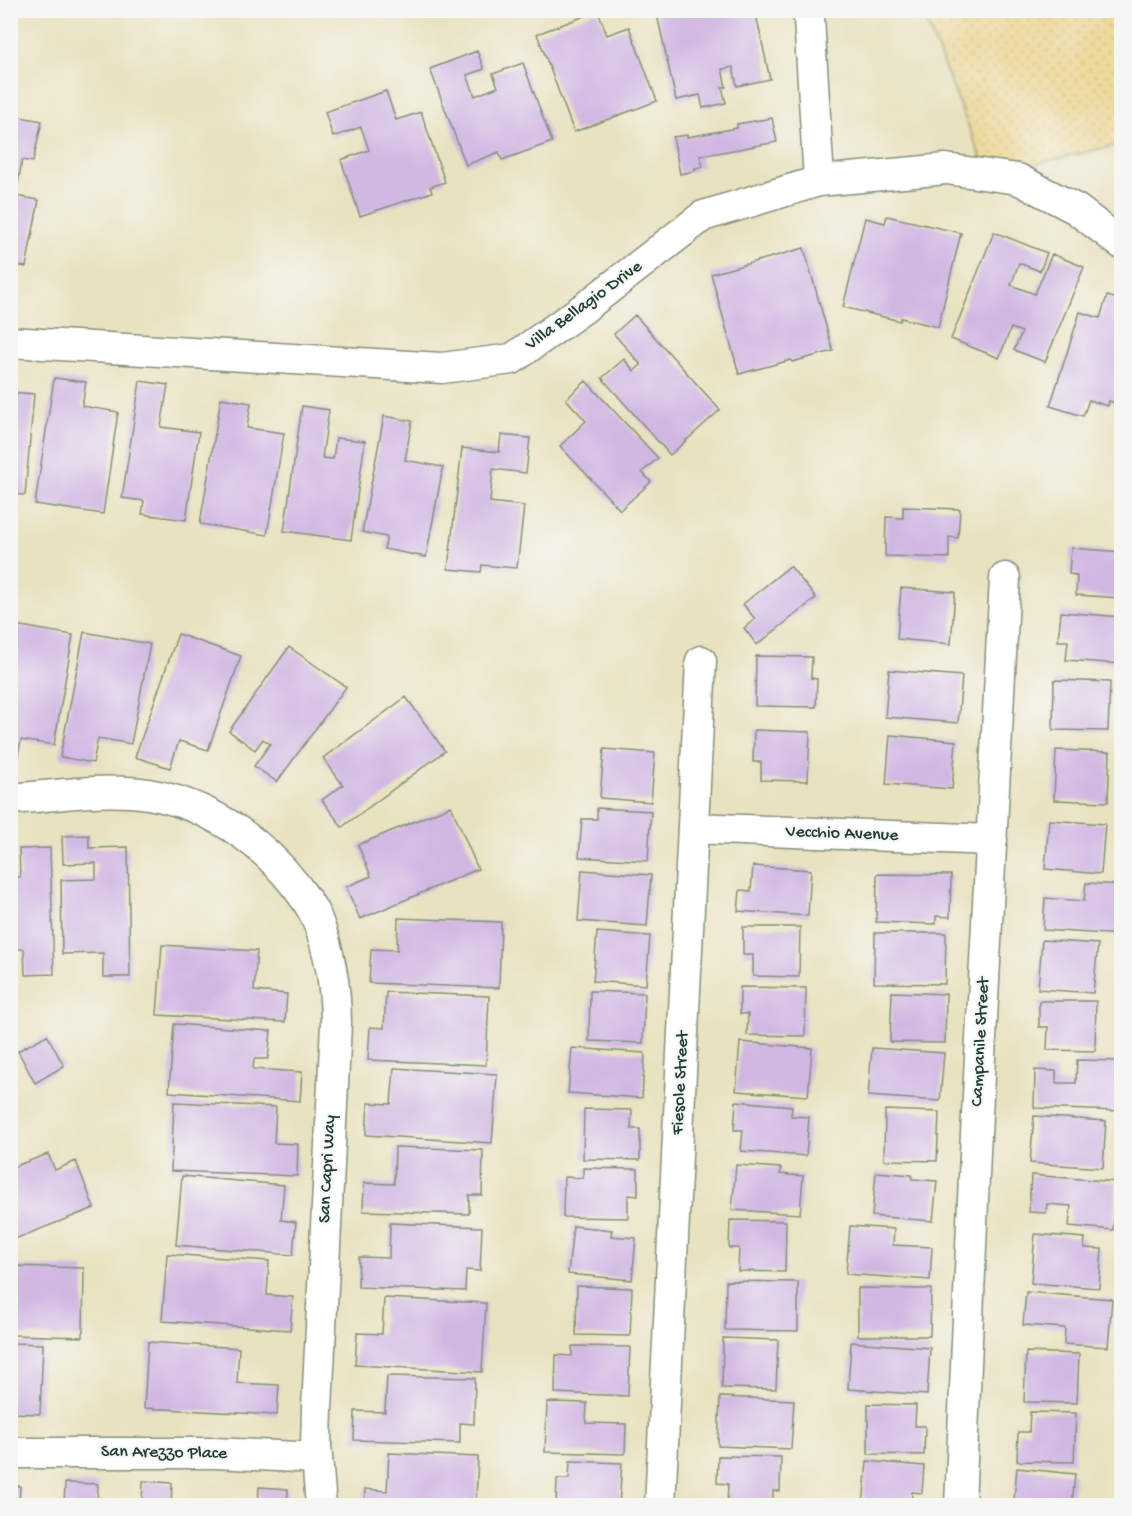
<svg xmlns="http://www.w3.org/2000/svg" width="1132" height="1516" viewBox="0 0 1132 1516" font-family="'Gochi Hand',sans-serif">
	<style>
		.sand { fill: url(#sand-dots); stroke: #868c69; stroke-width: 1.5 }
		.building { fill: #d1b8e3 }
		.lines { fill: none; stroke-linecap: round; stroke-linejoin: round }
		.street-casing { stroke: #84907a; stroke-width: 33 }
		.street { stroke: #fff; stroke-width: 30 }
		.labels { text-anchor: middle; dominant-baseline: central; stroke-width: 4.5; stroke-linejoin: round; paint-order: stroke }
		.street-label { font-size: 18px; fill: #1f3d34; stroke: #f6f6f2 }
	</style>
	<defs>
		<pattern id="sand-dots" width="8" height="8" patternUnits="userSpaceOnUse" patternTransform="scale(1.5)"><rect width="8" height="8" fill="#eeda9e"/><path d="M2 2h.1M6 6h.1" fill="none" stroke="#ccbc89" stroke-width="1.8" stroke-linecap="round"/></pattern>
	</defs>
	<rect width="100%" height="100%" fill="#f6f6f2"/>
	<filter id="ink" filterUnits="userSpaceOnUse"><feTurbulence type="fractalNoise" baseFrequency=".0167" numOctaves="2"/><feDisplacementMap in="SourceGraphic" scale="12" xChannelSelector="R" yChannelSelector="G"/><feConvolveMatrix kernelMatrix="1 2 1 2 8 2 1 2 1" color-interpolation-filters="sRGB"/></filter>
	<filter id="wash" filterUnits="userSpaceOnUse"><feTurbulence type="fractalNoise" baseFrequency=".008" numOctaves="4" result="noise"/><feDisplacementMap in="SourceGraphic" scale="24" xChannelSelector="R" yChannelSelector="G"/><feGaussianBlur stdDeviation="1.35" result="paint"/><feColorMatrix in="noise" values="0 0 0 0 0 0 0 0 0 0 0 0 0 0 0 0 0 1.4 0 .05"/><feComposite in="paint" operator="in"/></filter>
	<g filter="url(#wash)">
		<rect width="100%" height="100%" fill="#e9e2c0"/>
		<path class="sand" d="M922,11h199v133l-133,31z"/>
		<g id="blocks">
			<path class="building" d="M656,10h99l15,69 -33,7 -4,-19 -11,2 4,18h-4l4,16 -23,5 -3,-13 -24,5z
				M598,11l9,24 22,-8 28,74 -83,31 -37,-98z
				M477,51l7,18 -17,6 8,21 23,-9 -5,-13 30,-11 29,79 -50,18 -3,-8 -33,13 -36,-96z
				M386,91l10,29 25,-8 24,70 -15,5 2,5 -72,24 -19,-56 28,-10 -8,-23 -28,10 -8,-25z
				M10,115l32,6 -9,41 -11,-2 -4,23 -8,-1z
				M772,118l5,24 -77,14 3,11 -8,1v3l-15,3 -7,-37 14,-2v2l50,-9v-4z
				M10,195l29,5 -13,67 -16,-3z
				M887,216l74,17 -23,94 -37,-9 -1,3 -57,-14 22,-89 20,5z
				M994,232l53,21 -7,18 -21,-8 -8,22 24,9 17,-40 32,13 -39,95 -31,-12 8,-18 -11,-4 -12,30 -48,-19z
				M804,248l29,103 -41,11 -1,-2 -52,14 -28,-100z
				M1107,296l15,4v105l-13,-4 -1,5 -19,-6 -6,16 -33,-10 30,-94 20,6z
				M635,315l85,95 -50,45 -68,-77 22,-19 10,12 7,-6 -27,-31z
				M54,378l32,4 -4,24 36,6 -15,102 -68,-10z
				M140,381l28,4 -7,42 38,5 -13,88 -44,-6 2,-13 -22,-3z
				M586,381l72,77 -16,14 9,10 -31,28 -60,-64 26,-25 -20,-22z
				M10,392l24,2 -9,101 -15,-1z
				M221,398l30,5 -4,25 37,5 -17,102 -67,-11z
				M302,406l27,4 -7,48 11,1 3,-21 29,3 -14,99 -67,-9z
				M384,416l28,5 -7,39 38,7 -17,90 -42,-8 3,-12 -25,-5z
				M501,435l29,3 -4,35 -33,-4 -3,33 34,4 -7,62 -35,-3 -1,7 -33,-3 14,-121 37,4z
				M903,507l57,2 -2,29 -9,-1v21l-64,-2 1,-39 17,1z
				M1071,548l51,4v46l-46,-3 1,-20 -8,-1z
				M790,566l26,32 -59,47 -13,-17 11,-9 -12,-15z
				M901,588l54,4 -4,52 -54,-5z
				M1061,612l61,5v47l-56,-4 2,-19h-10z
				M10,624l63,11 -19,110 -33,-5 -5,26 -6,-1z
				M84,632l66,12 -19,100 -33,-6 -5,25 -33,-6z
				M178,634l63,22 -33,94 -29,-9 -9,27 -35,-11z
				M289,647l57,40 -69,95 -23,-16 16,-22 -7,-5 -8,11 -26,-19z
				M756,656l56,1 -1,21 6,1 -1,28 -61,-1z
				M889,670l73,6 -4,47 -73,-6z
				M1054,680l56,2 -2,49 -55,-1z
				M406,697l39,54 -103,76 -20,-27 21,-15 -20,-27z
				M754,730l56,2 -2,49 -47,-1v-18h-8z
				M890,735l66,6 -4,48 -66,-5z
				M604,749l51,4 -4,49 -51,-4z
				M1056,750l54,2 -2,50 -54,-2z
				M451,806l27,63 -118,50 -14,-32 25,-11 -13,-31z
				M597,808l54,3 -3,50 -69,-4 3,-38h15z
				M1049,820l56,4 -4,50 -56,-5z
				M89,835v13l39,-1 2,130h-27v-24l-41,1 -1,-74 35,-1v-16l-33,1 -1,-28z
				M50,848l4,126 -29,1 -1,-26h-14v-72h10l-1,-28z
				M753,866l58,4 -3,46 -70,-5 2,-21 11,1z
				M582,870l69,5 -4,51 -69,-5z
				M877,874l74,1 -1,42 -14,-1v8l-60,-2z
				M1086,883l36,2v50l-79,-5 2,-32 39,3z
				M398,918l103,4 -2,66 -130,-5 2,-34 26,1z
				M743,927h57l-1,50 -46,-1v-21h-10z
				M597,932l53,4 -4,49 -53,-4z
				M875,933h71l-1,51 -71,-1z
				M1042,940l56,4 -5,49 -55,-4z
				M162,945l95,6 -3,40 33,3 -2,28 -128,-7z
				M740,987l66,1 -1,48 -58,-1 1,-21h-8z
				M590,991l55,2 -2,50 -54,-2z
				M386,992l103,4 -3,69 -118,-5 2,-33 14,1z
				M892,992l54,2 -1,49 -55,-1z
				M1039,1001h57l-1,50 -48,-1 1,-23h-9z
				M174,1024l97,7 -3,28h-14l-1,10 49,3 -2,29 -131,-9z
				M47,1035l17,31 -29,17 -17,-32z
				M740,1042l72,6 -4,48 -72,-5z
				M572,1048l73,5 -3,45 -74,-5z
				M872,1048l72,5 -4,48 -72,-5z
				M1077,1060l44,1 -2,50 -85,-3 1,-38 21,1v12h20z
				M394,1068l103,6 -5,69 -126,-8 2,-32 23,1z
				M736,1101l56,5 -1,10 18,1 -3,39 -65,-5 2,-21h-9z
				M174,1102l102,5 -2,36 24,1 -1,32 -126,-5z
				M584,1109l48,1 -1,19h9v31l-57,-1z
				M885,1110l54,2 -2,49 -53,-1z
				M1034,1116l72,5 -3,47 -73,-5z
				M395,1147l88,3 -1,45h-13v19l-106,-3 1,-28 30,1z
				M48,1154l7,16 21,-9 18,47 -84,33v-73z
				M736,1165l45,3 -1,6 23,2 -3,38 -68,-4z
				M583,1168l55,1v27l-10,-1v23l-65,-1 1,-40 19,1z
				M876,1172l36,3v4l25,2 -4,40 -61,-5z
				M1031,1175l86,7 -4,48 -44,-4 2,-20 -24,-2 -1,9 -17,-1z
				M182,1176l102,9 -3,35 15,2 -3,33 -117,-10z
				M730,1220l56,1 -1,51 -47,-1 1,-23h-10z
				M390,1223l92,4 -2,44 -14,-1 -1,21 -107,-4 1,-30 30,1z
				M573,1226l39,4 -1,6 25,2 -4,42 -64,-6z
				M850,1226l44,3 -1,16 39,2 -2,33 -84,-6z
				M1035,1234l50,4 -1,10 18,1 -3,39 -68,-5z
				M167,1254l102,7 -2,34 26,2 -3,33 -128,-9z
				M10,1266l74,2 -1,69 -73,-2z
				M726,1281l72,1v49l-73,-1z
				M577,1286l55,2 -2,48 -54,-1z
				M858,1288l73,1 -1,47h-72z
				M1026,1292l86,7 -4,48 -44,-3 1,-16 -42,-3z
				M384,1298l102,5 -4,69 -127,-7 2,-32 25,1z
				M723,1338l55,2 -2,49 -54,-1z
				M148,1342l91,6 -2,35 42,2 -2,30 -133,-7z
				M851,1342l79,6 -3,47 -79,-6z
				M10,1343l33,1 -3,70 -30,-1z
				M572,1346l58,1 -2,49 -73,-3 1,-38 16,1z
				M1026,1352l53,2 -2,49 -53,-1z
				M387,1376l88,2 -1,46 -14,-1v20l-106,-3 1,-29 30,1z
				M720,1397l74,3 -3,49 -73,-3z
				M547,1402l40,1 -1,20 40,1 -1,30 -80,-2z
				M868,1404l48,1 -1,21h10l-1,29 -56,-1z
				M1030,1412l46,1 -2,49 -57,-1 1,-29h11z
				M389,1453l89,4 -2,44 -13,-1v6h-99l1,-17 22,2z
				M718,1456l63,1 -1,34h-7v15h-46l1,-22 -11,-1z
				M570,1461l52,2 -3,43h-63l1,-27h12z
				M867,1461l57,5 -2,27 -10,-1 -1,14h-48z
				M1017,1468l58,6 -3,32h-47l1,-5 -12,-1z
				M143,1481l29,2 -1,23h-29z
				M65,1483l33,1 -1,22h-33z
				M10,1486h10l-1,20h-9z
				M259,1487l29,2 -1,17h-29z"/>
		</g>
	</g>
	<g filter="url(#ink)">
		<use href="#blocks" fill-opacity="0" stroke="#84907a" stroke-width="1.5"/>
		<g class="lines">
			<g class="street-casing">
				<path id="street" d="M806,10l3,8 10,163
					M10,342l432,26 70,-9 72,-51 119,-92 116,-35 127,-12 72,10 58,30 46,35
					M10,799c45,-3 93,-12 138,-5 59,10 112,45 148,92 7,9 15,20 20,31 14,34 20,69 20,107l-19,384 -1,37 5,61
					M693,828l299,12
					M10,1453h204l103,5
					M660,1506l41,-845
					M960,1506l15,-353 30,-575"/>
			</g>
			<use href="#street" class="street"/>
		</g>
	</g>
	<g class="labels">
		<g class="street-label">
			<text transform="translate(584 306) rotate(-36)">Villa Bellagio Drive</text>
			<text transform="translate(842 834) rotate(2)">Vecchio Avenue</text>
			<text transform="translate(981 1042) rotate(-87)">Campanile Street</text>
			<text transform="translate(681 1083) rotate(-87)">Fiesole Street</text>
			<text transform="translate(328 1169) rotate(-87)">San Capri Way</text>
			<text transform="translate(164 1453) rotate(1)">San Arezzo Place</text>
		</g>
	</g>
	<rect width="1132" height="1516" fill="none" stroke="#f6f6f2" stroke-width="36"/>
</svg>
